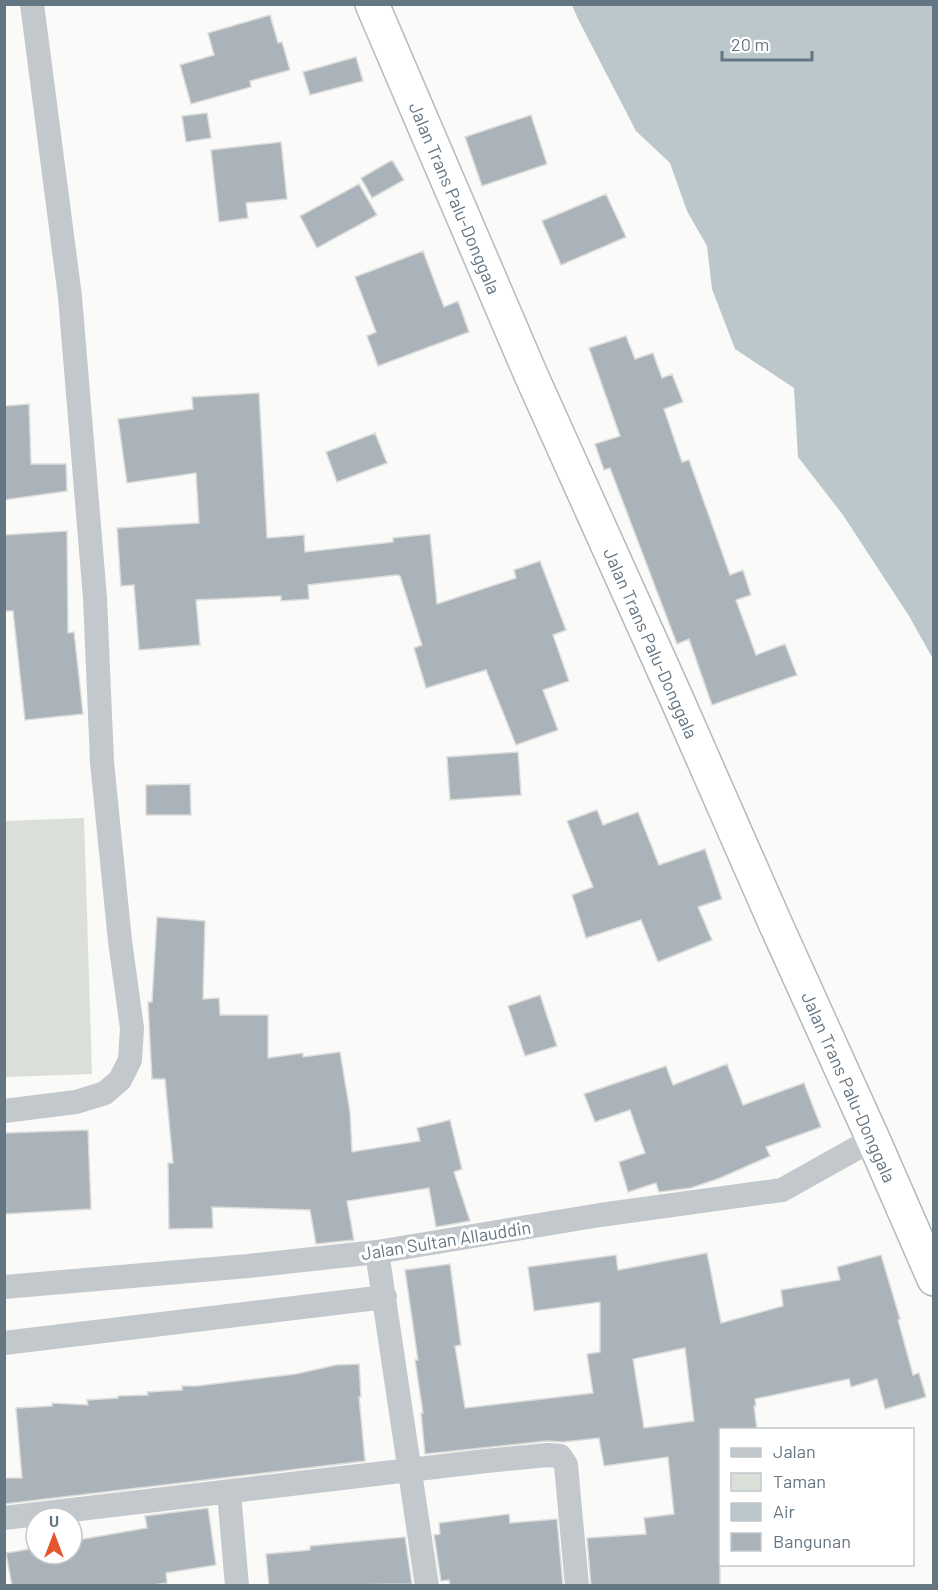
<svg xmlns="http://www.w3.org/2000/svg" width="938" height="1590" viewBox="0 0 938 1590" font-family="Barlow,sans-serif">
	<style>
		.green { fill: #dadfd7 }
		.water { fill: #bbc7cb }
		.building { fill: #aab3b9; stroke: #dcdcda; stroke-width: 1.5; fill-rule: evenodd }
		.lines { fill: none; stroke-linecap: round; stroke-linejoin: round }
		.trunk-casing { stroke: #b4b9bd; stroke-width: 36 }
		.minor { stroke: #c3c8cc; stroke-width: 24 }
		.trunk { stroke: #fff; stroke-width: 33 }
		.labels { text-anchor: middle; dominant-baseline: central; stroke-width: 6; stroke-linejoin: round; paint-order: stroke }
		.street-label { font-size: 18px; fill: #657683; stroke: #fff }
	</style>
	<rect width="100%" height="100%" fill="#fafaf8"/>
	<path class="green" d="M84,818l8,256 -87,3v-256z"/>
	<path class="water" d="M572,5h361v654l-24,-43 -66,-101 -45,-58 -4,-69 -59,-39 -23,-60 -5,-43 -20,-35 -17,-48 -34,-32 -58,-112z"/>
	<path class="building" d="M270,15l8,28 4,-1 8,28 -40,11 1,6 -60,17 -11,-39 34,-10 -6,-22z
		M356,57l7,24 -53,14 -7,-23z
		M207,113l4,25 -25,4 -4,-26z
		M531,115l16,49 -65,22 -17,-49z
		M281,142l6,57 -41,4 2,15 -29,4 -8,-72z
		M392,160l12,20 -32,18 -11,-20z
		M359,184l18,31 -60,33 -17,-32z
		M606,194l20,43 -65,28 -19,-44z
		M423,251l21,56 14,-6 11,31 -91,34 -11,-30 9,-4 -21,-55z
		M626,336l9,23 18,-6 9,25 10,-4 11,28 -19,7 18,53 7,-2 41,115 13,-5 8,25 -15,5 20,55 29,-11 12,31 -85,30 -23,-66 -12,5 -67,-176 -6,2 -9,-26 25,-8 -31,-88z
		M259,393l8,145 37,-3 1,17 88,-10v-4l37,-4 7,70 79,-26 -2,-8 26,-9 26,69 -13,5 16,46 -26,9 15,40 -42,15 -30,-75 -60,18 -12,-40 8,-3 -22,-69 -3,-1 -89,10 1,14 -28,2v-5l-85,4 4,45 -61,5 -5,-65 -13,1 -4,-58 82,-5 -3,-50 -69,10 -9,-64 75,-10 -1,-12z
		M29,404l2,60h35l1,27 -63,9v-94z
		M375,433l12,30 -50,19 -11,-30z
		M67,531l1,102 6,-1 9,82 -58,6 -12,-109h-9v-76z
		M518,752l3,43 -71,5 -3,-43z
		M190,784l1,31h-45v-30z
		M597,810l6,15 35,-13 21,53 46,-16 17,50 -24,8 14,33 -54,22 -17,-42 -55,18 -14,-43 21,-8 -26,-66z
		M157,917l48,4 -2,78 16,-1 1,17h48v43l35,-5v4l37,-5 10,60 2,40 68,-11 -3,-13 33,-8 12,49 -8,3 16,49 -34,6 -7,-39 -82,13 7,39 -38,4 -6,-34 -98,-3 1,21 -44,1 -1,-66h5l-8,-84h-13l-4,-77h4z
		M540,995l17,51 -32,10 -17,-50z
		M727,1064l16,41 61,-22 17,44 -55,20 4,9 -50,22 -29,10 -32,4 -3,-9 -28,9 -9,-30 26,-9 -15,-43 -35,12 -11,-28 82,-28 7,19z
		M88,1130l3,79 -87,5v-81z
		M707,1253l14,70 62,-17 -2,-16 59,-10 -3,-13 44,-12 19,64 -2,1 15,55 6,-2 7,24 -41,12 -8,-30 -26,8 -2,-8 -94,20 1,7h-2l3,24h-37v156h-129l-4,-48 59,-4 -2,-16 30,-4 -6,-57 -64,9 -5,-28 -36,4 -16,-1 -122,13 -4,-41h2l-8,-53h3l-13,-90 45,-6 11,81 -6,1 10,62 128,-15 -6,-39 13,-2v-50l-66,9 -6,-44 88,-12 2,15zM685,1348l9,73 -50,7 -11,-69z
		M359,1364l2,33h-2l6,64 -361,43v-26h18l-6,-70 36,-2v-3l36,2 -1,-5 31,-2v-2l30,-1 -1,-3 35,-2v-4h15l99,-12 40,-9z
		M208,1508l8,57 -50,8 1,10 -22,3h-133l-6,-33 30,-5v6h36v-13l75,-13 -2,-12z
		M509,1514l1,9 47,-4 6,67h-113l-1,-6 -8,1 -7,-46 6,-1 -1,-11z
		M405,1537l7,47 -143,2 -3,-32 44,-4v-4z"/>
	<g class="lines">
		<g class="trunk-casing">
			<path id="trunk" d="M372,4l159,371 144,320 101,230 97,214 61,140"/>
		</g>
		<path class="minor" d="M4,1111l72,-9 29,-9 15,-13 10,-20 2,-32 -12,-87 -18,-179 -7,-164 -25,-301 -38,-293
			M377,1252l50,334
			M4,1287l244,-21 129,-14 223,-37 182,-25 91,-51
			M4,1343l381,-46
			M229,1493l8,93
			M4,1518l482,-57 62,-6 12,1 6,9 11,121"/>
		<use href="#trunk" class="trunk"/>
	</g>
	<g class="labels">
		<g class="street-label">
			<text transform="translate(455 198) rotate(67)">Jalan Trans Palu-Donggala</text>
			<text transform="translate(651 643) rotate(66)">Jalan Trans Palu-Donggala</text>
			<text transform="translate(849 1087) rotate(66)">Jalan Trans Palu-Donggala</text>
			<text transform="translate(446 1240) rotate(-9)">Jalan Sultan Allauddin</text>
		</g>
	</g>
	<rect width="938" height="1590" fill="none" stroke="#657683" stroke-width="12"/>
	<rect x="719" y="1428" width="195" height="138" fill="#ffffff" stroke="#c1c8cd" stroke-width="1.5"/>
	<rect x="731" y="1448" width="30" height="9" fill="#c3c8cc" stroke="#c1c8cd" stroke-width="1.5"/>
	<text x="773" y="1458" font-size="18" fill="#657683">Jalan</text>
	<rect x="731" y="1473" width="30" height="18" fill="#dadfd7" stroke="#c1c8cd" stroke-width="1.5"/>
	<text x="773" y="1488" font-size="18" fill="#657683">Taman</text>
	<rect x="731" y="1503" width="30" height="18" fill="#bbc7cb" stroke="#c1c8cd" stroke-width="1.5"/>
	<text x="773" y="1518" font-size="18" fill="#657683">Air</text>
	<rect x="731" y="1533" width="30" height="18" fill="#aab3b9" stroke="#c1c8cd" stroke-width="1.5"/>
	<text x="773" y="1548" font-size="18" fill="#657683">Bangunan</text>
	<g transform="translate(54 1536)"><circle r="28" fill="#ffffff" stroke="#c1c8cd" stroke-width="1.5"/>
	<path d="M0-4.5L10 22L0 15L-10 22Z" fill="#e4572e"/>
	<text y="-9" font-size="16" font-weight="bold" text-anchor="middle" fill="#657683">U</text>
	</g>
	<path d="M722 51v9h90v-9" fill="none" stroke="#657683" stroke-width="3"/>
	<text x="731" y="51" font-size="18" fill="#657683" stroke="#ffffff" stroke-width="4.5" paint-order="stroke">20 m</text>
</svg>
